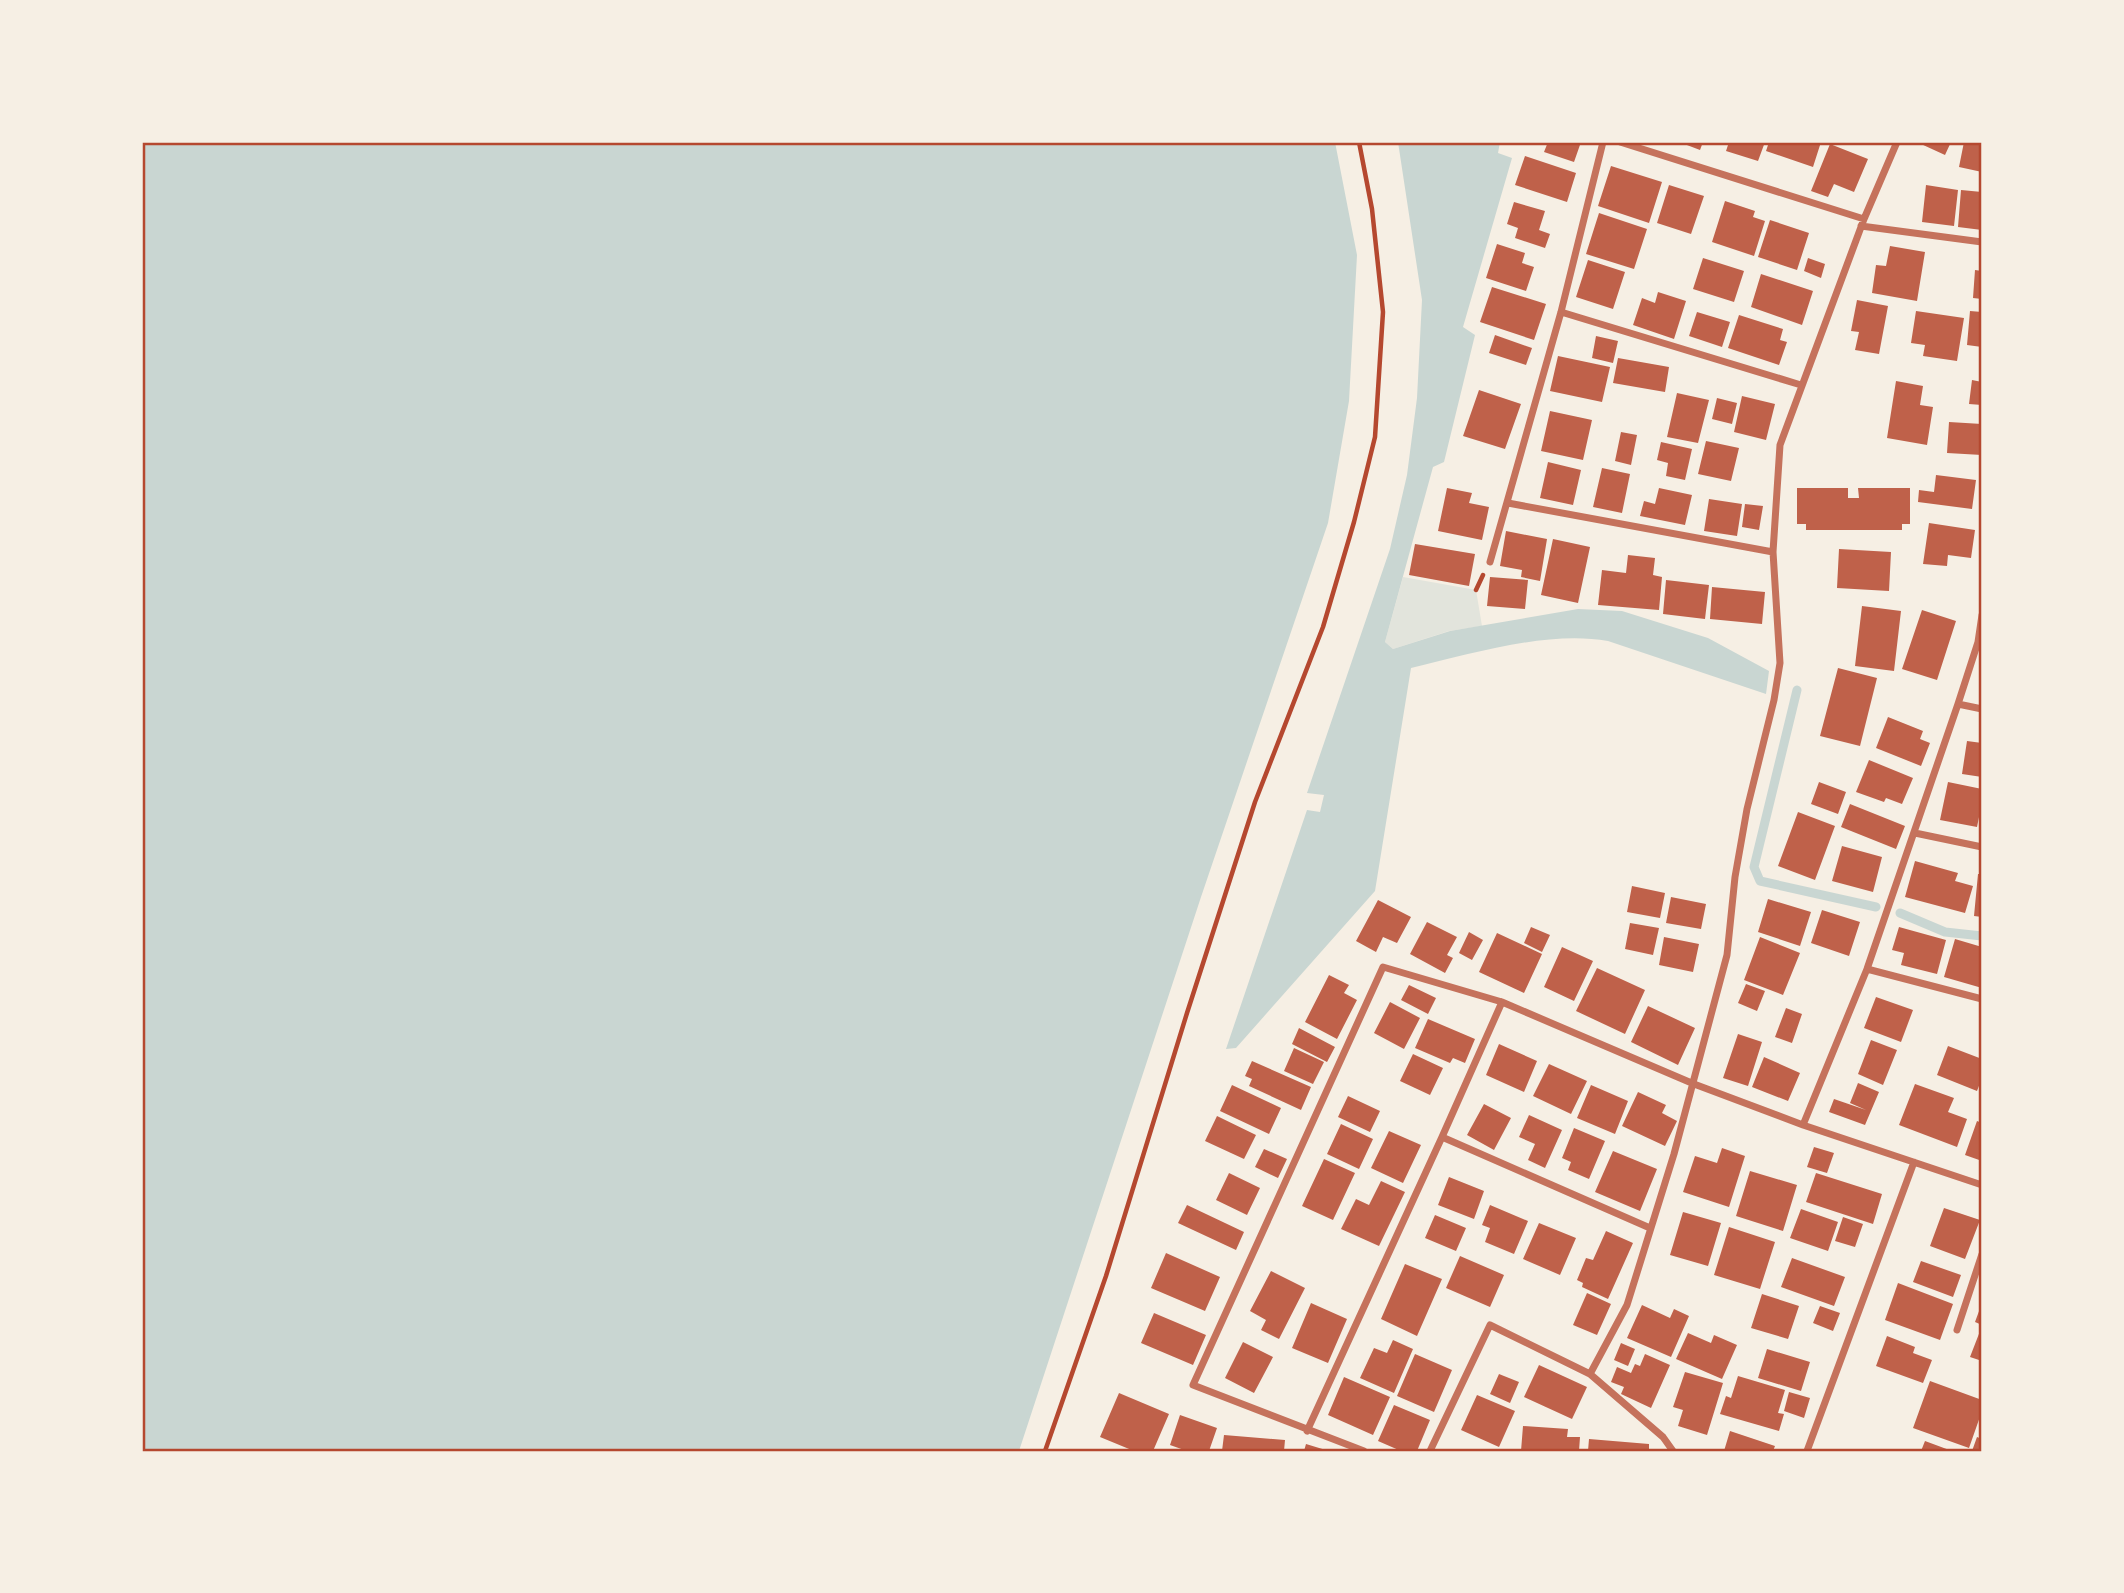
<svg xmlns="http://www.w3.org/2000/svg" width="2124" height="1593" viewBox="0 0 2124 1593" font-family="'Roboto Serif',serif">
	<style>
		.green { fill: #e2e4dc }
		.water { fill: #c9d6d2 }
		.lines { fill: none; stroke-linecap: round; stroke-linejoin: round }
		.stream { stroke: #c9d6d2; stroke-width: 9 }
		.building { fill: #bf614a }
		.path { stroke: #b5482f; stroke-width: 4.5 }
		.minor { stroke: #c5725c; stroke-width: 7 }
		.neatline { fill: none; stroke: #b5482f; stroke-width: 2.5 }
	</style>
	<rect width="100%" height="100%" fill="#f6efe4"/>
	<path class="green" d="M1403,577l73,13 6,36 -33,5 -56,18 -8,-7z"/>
	<path class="water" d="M142,142h1193l22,113 -8,146 -21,122 -127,374 -182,554h-877z
		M1398,142h102l-2,11 14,5 -49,169 12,8 -31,127 -11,5 -48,175 8,7 57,-18 128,-22 44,2 86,27 61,33 -3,23 -158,-53c-60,-11 -137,13 -197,27l-36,223 -139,157 -10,1 81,-239 13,2 4,-17 -17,-2 83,-244 17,-74 10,-77 5,-98z"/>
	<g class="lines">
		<path class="stream" d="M1797,690l-43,177 6,14 116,26
			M1900,913l45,19 37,4"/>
	</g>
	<path class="building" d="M1548,142h33l-7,20 -30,-10z
		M1679,142h24l-3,8z
		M1729,142h36l-7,19 -32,-10z
		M1769,142h52l-8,25 -47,-16z
		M1922,142h29l-6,13 -24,-11z
		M1964,142h18v30l-23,-5z
		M1830,144l38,15 -14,33 -20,-8 -6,13 -17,-6z
		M1525,156l51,17 -9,29 -52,-17z
		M1611,166l51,16 -13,41 -51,-17z
		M1669,185l35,11 -13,38 -34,-11z
		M1926,185l32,5 -4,36 -32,-4z
		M1961,190l21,2v38l-24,-3z
		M1725,201l30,10 -2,6 12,4 -11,35 -42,-14z
		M1514,202l31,9 -6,19 11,4 -5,14 -30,-10 3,-10 -11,-4z
		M1599,213l48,16 -13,40 -48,-15z
		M1770,220l39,13 -12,37 -39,-13z
		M1497,244l28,9 -3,10 12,4 -8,24 -40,-13z
		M1890,246l35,6 -8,49 -45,-8 4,-28 10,1z
		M1703,258l41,13 -10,31 -41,-13z
		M1808,258l17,6 -4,14 -17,-7z
		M1588,260l37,12 -12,37 -37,-12z
		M1975,270l7,1v28l-9,-1z
		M1761,274l52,17 -11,34 -51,-18z
		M1492,287l54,17 -12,36 -54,-18z
		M1658,292l28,9 -12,38 -41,-14 9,-27 13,5z
		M1857,300l31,6 -9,48 -24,-4 4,-18 -8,-1z
		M1916,311l48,7 -7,43 -34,-5 2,-11 -14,-2z
		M1970,311l12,1v35l-15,-2z
		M1697,312l33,10 -8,25 -33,-11z
		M1739,315l44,14 -3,11 7,2 -8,23 -51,-17z
		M1495,335l37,13 -6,17 -37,-12z
		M1596,336l22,5 -5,22 -21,-5z
		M1558,356l52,11 -8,35 -52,-11z
		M1618,358l51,9 -4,25 -52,-9z
		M1972,380l10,2v23l-13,-1z
		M1896,381l27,5 -3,19 13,2 -6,38 -40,-7z
		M1479,390l42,14 -16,45 -42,-13z
		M1677,393l32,7 -11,43 -31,-6z
		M1742,396l33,8 -9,36 -32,-8z
		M1717,398l20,5 -5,21 -20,-5z
		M1550,411l42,9 -9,40 -42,-9z
		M1949,422l33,2v31l-35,-2z
		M1621,432l16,3 -6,30 -16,-4z
		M1706,441l33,7 -8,33 -33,-7z
		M1661,442l31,7 -7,31 -19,-4 2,-13 -11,-3z
		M1548,462l33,8 -8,35 -33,-7z
		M1602,468l28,6 -8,39 -29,-6z
		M1936,475l40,5 -4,29 -54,-7 1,-12 15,2z
		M1447,488l25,5 -3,10 20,4 -7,33 -44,-9z
		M1659,488l33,7 -7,30 -45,-9 4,-15 11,3z
		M1797,488h51v10h11l-1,-10h52v36h-8v6h-96v-6h-9z
		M1709,499l33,5 -5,32 -33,-5z
		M1745,504l18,2 -4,24 -17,-3z
		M1929,523l46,7 -4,28 -23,-3 -1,11 -24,-2z
		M1506,531l41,8 -7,42 -19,-4 1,-7 -22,-4z
		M1553,539l37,8 -12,56 -37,-8z
		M1415,544l60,10 -6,32 -60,-11z
		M1839,549l52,3 -2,39 -52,-3z
		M1628,555l27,3 -2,17 9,2 -3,33 -61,-5 4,-35 24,3z
		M1490,577l38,3 -3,29 -38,-3z
		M1666,580l43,5 -4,34 -42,-5z
		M1712,587l53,5 -3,32 -52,-5z
		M1862,606l39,5 -7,60 -39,-5z
		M1922,610l34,11 -19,59 -35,-11z
		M1838,668l39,10 -17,68 -40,-10z
		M1888,717l35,14 -3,8 10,4 -9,23 -45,-18z
		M1967,741l15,2v34l-20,-3z
		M1869,760l44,18 -11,26 -16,-6 -2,4 -28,-10z
		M1819,782l27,10 -8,22 -27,-10z
		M1948,782l34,7v13l-5,25 -37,-7z
		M1850,804l55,22 -9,23 -55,-22z
		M1798,812l37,14 -20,54 -37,-14z
		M1842,846l40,11 -9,35 -41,-11z
		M1915,861l43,12 -3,8 18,5 -8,27 -60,-16z
		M1978,874h4v43l-8,-1z
		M1632,886l33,7 -5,25 -33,-6z
		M1671,897l35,7 -5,25 -35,-6z
		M1768,899l43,13 -11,34 -42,-14z
		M1378,900l33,17 -14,26 -14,-6 -7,15 -20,-11z
		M1822,910l38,12 -11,34 -38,-13z
		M1427,922l30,15 -10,18 6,3 -8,15 -35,-19z
		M1630,923l29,5 -6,27 -28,-6z
		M1531,927l19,8 -8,17 -18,-9z
		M1899,927l47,13 -9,34 -36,-9 3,-12 -12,-3z
		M1469,932l14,8 -11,20 -13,-7z
		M1497,933l45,21 -18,39 -45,-21z
		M1664,937l35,7 -6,28 -34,-7z
		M1760,937l40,16 -17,42 -39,-15z
		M1955,939l27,8v41l-38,-11z
		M1562,947l31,14 -19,40 -30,-14z
		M1597,968l48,22 -20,44 -49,-23z
		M1329,975l20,10 -5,8 13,7 -20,39 -32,-17z
		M1746,984l19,7 -8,20 -19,-8z
		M1409,985l27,13 -8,16 -27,-14z
		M1876,997l37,13 -12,32 -37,-14z
		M1390,1002l30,16 -16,31 -30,-16z
		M1648,1006l47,22 -17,37 -47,-23z
		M1786,1008l16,6 -10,29 -17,-6z
		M1428,1019l47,20 -10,24 -12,-5 -3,5 -35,-15z
		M1299,1028l36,19 -8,15 -35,-18z
		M1738,1034l24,8 -14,44 -25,-8z
		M1871,1040l26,10 -14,35 -25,-11z
		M1499,1044l38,17 -13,31 -38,-17z
		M1948,1046l34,13v19l-5,13 -40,-16z
		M1294,1048l30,14 -11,22 -29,-13z
		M1413,1054l30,14 -13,27 -30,-14z
		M1764,1057l36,16 -12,28 -36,-14z
		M1252,1061l59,26 -10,23 -52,-24 3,-7 -7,-3z
		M1549,1064l38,17 -16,33 -38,-18z
		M1858,1083l21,9 -14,33 -36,-13 5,-13 32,11 -16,-7z
		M1915,1084l39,14 -6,14 19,7 -10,28 -58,-22z
		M1232,1085l49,23 -12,26 -49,-23z
		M1591,1085l37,16 -13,33 -38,-16z
		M1638,1092l28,13 -4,8 15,8 -12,25 -43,-20z
		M1348,1096l32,15 -10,21 -32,-15z
		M1484,1104l27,14 -17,32 -27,-15z
		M1529,1115l33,15 -17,38 -17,-8 7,-16 -16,-7z
		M1217,1116l39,19 -12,24 -39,-18z
		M1977,1121l5,2v38l-17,-6z
		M1341,1124l32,15 -14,30 -32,-15z
		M1574,1128l31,13 -16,38 -21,-9 3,-8 -9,-4z
		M1389,1131l32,14 -18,38 -32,-15z
		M1814,1147l20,6 -7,20 -20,-6z
		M1722,1148l23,8 -16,51 -46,-15 12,-36 22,7z
		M1264,1149l23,10 -9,19 -23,-11z
		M1613,1151l44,18 -17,42 -45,-19z
		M1324,1159l31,14 -22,47 -31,-14z
		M1750,1171l47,14 -14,46 -47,-15z
		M1229,1173l31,15 -13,27 -31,-15z
		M1816,1173l66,21 -9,30 -67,-22z
		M1449,1177l35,14 -10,28 -36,-14z
		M1381,1181l24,11 -26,54 -38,-17 15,-30 13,6z
		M1187,1205l57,27 -8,18 -58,-27z
		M1490,1205l38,16 -14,33 -29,-12 5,-14 -8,-3z
		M1944,1208l36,12 -15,39 -35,-13z
		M1801,1209l37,13 -10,29 -38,-13z
		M1683,1212l38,11 -13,43 -38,-11z
		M1435,1215l31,13 -10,23 -31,-13z
		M1843,1217l20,7 -8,23 -20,-6z
		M1539,1223l37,15 -16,37 -37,-16z
		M1729,1227l46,15 -15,47 -46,-14z
		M1606,1231l27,12 -25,56 -26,-12 1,-4 -6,-3 9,-22 7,2z
		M1166,1253l54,24 -15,34 -54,-23z
		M1460,1256l44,19 -14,32 -44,-19z
		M1792,1258l53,19 -11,29 -53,-19z
		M1921,1261l40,14 -8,22 -40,-15z
		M1405,1264l37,15 -25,57 -36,-17z
		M1271,1271l34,17 -26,51 -18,-9 5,-10 -16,-9z
		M1898,1283l55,21 -13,36 -55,-20z
		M1587,1293l24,11 -14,31 -24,-10z
		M1762,1294l37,12 -11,33 -37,-11z
		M1311,1303l36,16 -19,44 -36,-15z
		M1982,1303v22l-7,-3z
		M1642,1305l28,13 4,-9 15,7 -18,41 -44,-19z
		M1820,1306l20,7 -7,18 -20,-8z
		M1154,1313l52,22 -13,30 -52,-22z
		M1982,1326v35l-12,-4z
		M1688,1333l23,10 3,-8 23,10 -15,34 -46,-20z
		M1887,1336l28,11 -2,6 19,7 -9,23 -47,-17z
		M1393,1340l20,9 -19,44 -34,-15 14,-30 13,5z
		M1243,1342l30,15 -19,36 -29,-15z
		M1621,1343l14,6 -7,17 -14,-6z
		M1767,1349l43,13 -9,29 -43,-13z
		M1415,1354l37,16 -18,42 -37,-16z
		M1645,1354l25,11 -19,43 -30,-14 3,-7 -13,-5 6,-15 14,6 4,-9 5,2z
		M1539,1365l48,22 -15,32 -48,-22z
		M1685,1372l38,11 -16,52 -29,-9 5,-16 -10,-3z
		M1499,1374l20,8 -9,21 -20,-9z
		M1738,1376l47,14 -7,23 6,1 -5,17 -59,-17 6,-18 5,2z
		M1344,1377l46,20 -17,38 -45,-20z
		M1930,1381l52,19v11l-13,37 -56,-20z
		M1789,1392l21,6 -6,20 -20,-7z
		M1119,1393l50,21 -16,37h-19l-34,-14z
		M1477,1395l38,16 -16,36 -38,-17z
		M1394,1405l36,15 -13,31h-16l-23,-10z
		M1180,1415l37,13 -8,23h-22l-17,-6z
		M1523,1426l45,3 -1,8h13l-1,14h-58z
		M1730,1431l45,15 -2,5h-49z
		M1224,1435l61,5 -1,11h-62z
		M1977,1437l5,2v12h-10z
		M1589,1439l60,5v7h-61z
		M1925,1441l27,10h-31z
		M1306,1444l23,7h-25z"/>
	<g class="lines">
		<path class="path" d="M1476,590l7,-15
			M1045,1451l61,-175 81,-263 68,-211 68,-175 31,-105 21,-85 8,-125 -11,-103 -13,-67"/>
		<path class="minor" d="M1620,142l244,77
			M1861,226l121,16
			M1561,312l240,73
			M1508,503l265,49
			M1490,562l71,-250 42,-170
			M1958,704l24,5
			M1915,833l67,14
			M1867,969l115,30
			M1803,1125l64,-156 91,-265 20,-62 4,-27
			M1442,1137l208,91
			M1957,1330l25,-76
			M1590,1374l37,-69 47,-151 53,-199 8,-78 12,-68 27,-109 6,-37 -7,-111 7,-107 84,-226 33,-77
			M1307,1431l135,-294 60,-135
			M1364,1451l-171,-66 190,-418 119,35 192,82 109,41 179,60
			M1430,1451l60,-126 100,49 73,63 10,14
			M1807,1451l107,-289"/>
	</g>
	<rect width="2124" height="1593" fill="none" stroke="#f6efe4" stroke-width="287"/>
	<rect x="144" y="144" width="1836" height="1306" class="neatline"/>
</svg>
